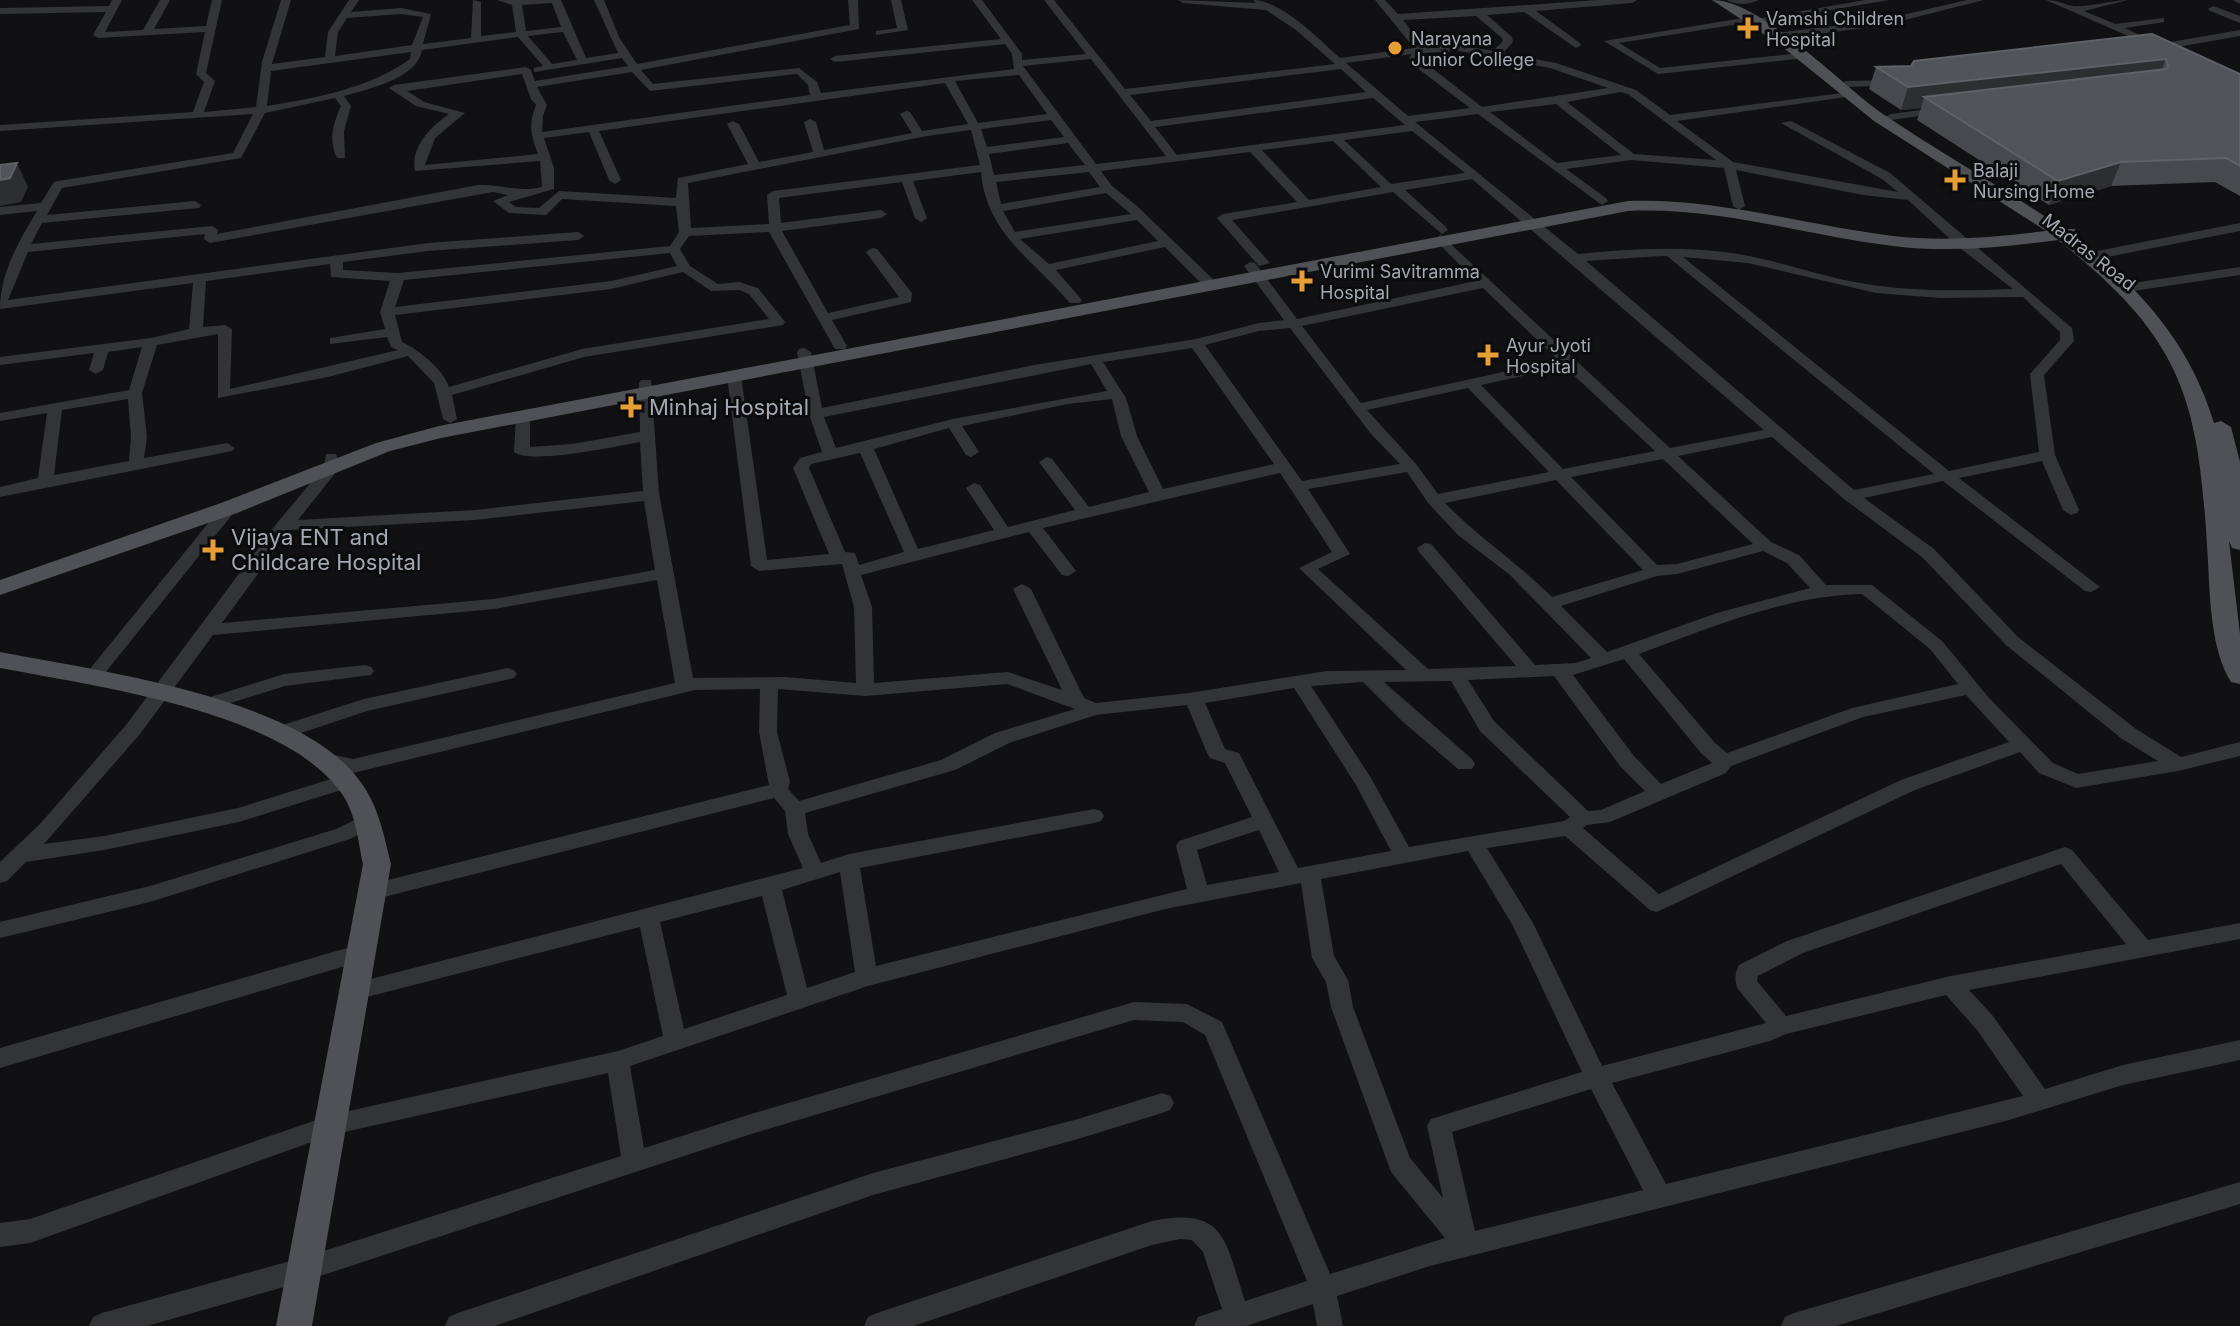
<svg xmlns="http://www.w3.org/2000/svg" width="2240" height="1326" viewBox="0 0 2240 1326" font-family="Inter,sans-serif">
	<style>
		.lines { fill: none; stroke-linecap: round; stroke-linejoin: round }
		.minor { fill: #333437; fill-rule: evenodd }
		.major { fill: #4f5156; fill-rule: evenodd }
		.wall { fill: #47494e }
		.shaded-wall { fill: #2d2e32 }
		.building { fill: #515459; stroke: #5e6167; stroke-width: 2 }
		.poi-dot { fill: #e79e35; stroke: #0c0c0e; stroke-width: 3 }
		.labels { text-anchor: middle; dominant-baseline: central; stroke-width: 6; stroke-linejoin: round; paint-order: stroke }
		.far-poi-label { font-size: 18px; fill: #a3a9b3; stroke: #0c0c0e; text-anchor: start }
		.far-street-label { font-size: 18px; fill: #a3a9b3; stroke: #0c0c0e }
		.poi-label { font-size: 22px; fill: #a3a9b3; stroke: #0c0c0e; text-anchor: start }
	</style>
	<rect width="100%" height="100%" fill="#111113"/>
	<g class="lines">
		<path class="minor" d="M112,0h10l-17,32 38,-2 17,-30h10l-16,29 52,-3 6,-26h10l-16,73 9,8 -11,31 52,-5 6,-45 19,-62h10l-19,64 53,-7 3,-25 21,-32h10l-8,12 50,-4 30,6 -8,30 48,-6 2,-38 8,2v34l35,-4 -4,-27 -15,-5h64l25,58 32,-5 -24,-53h10l15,37 18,27 213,-39 -2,-25h10l1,29 -218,41 12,14 146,-16 18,14 4,11 193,-24 -2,-15 -7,-10 -170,18 -5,-3 5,-3 166,-17 -29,-39h10l40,54v6l64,-6 -42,-54h10l71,89 210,-25 -39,-34 -30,-20 -83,-7 -5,-3 78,3 -3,-3c28,0 66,39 87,58l74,-10 -39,-48h10l13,14 200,-14h39l-5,3 -96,8 44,32 1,2 -5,3 -52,-36 -37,3 25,22 1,5 -10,11 53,10 80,27 34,25 180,-23 1,2 -5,3 -169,24 56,41 165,30 -16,-13 -101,-56 10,-2 99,52 182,155 2,13 -30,34 11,80 24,55 -2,3 -6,2 -8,-5 -21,-49 -83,17 141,109 -9,5 -6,-1 -142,-110 -79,17 70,51 84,88 118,92 45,28 59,-15v14l-62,15 -102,17 -37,-15 -19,-21 -105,38 -258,122 -7,-2 -85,-74 -78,12 46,75 69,143 164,-43 -28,-34c-4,-8 -3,-16 1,-24l48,-24 278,-94 7,3 76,90 92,-17v16l-271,51 24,26 52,73 78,-24 117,-25v20l-117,25 -114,35 -579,146 -93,30 6,30h-26l-4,-22 -67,22h-52l4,-9 24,-8 -19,-57 -11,-12 -12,-1 -28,6 -238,81h-50l4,-9 9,-4 275,-92c75,-15 73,21 93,80l62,-20 -102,-246 -22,-13 -49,-2 -383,114 -446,147 -158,45h-58l4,-9 9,-4 203,-56 316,-101 -13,-83 -277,62 -301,108 -30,4v-24l30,-4 301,-104 287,-64 45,-15 -23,-109 -285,73 -8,-3 -3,-6 3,-6 456,-117 -15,-34 -3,-23 -11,-13 -402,102 -7,-2 -3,-6 3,-6 7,-2 397,-99 -10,-53 1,-43 -65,1 -342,83 -40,-9 -3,-5 3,-5 7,-2 33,7 322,-76 -18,-103 -163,29 -281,26 -73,99 -96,110 60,-8 134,-28 109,-34 7,2 3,5 -3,5 -115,36 -135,28 -78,12 -19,19 -7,2v-21l40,-38 86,-99 151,-202 47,-56 2,-13h10l4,13 -42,53 177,-10 168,-19 -3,-49c-23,4 -110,23 -126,10l2,-36 7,-4 7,4v31l42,-3 68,-12 -1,-49 2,-3h10l8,113 34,185 92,-1 71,6 -2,-76 -12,-43 -83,7 -8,-5 -24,-190 7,-4 7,4 26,184 62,-6 -36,-86 7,-10 22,-6 -13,-38 -12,-62 2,-3 5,-1 7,4 11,56 212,-43 162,-26 63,-16 25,-3 -40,-54 6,-4 5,1 42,56 179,-38 -39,-39 -2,-3 6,-4 229,213 94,-18 -292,-251 -67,11 41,37 2,3 -6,4 -49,-42 -161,28 38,43 -11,3 -42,-48 6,-4 74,-12 -47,-50 -149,19 11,15 25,20 79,76v6h-10l-41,-41 -109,23 26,30 -2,3h-10c-37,-43 -84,-70 -89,-131l-68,9 14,37 -6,4 -6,-4 -13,-36 -123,16 2,25 100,-13 6,4 -6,4 -99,13 46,82 71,-16 -33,-45 6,-4 5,1 35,44 -1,9 -79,18 15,26 -2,3h-10l-66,-117 -80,4 -9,13 10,17 28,18 21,-2 19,6 27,34 -2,3 -199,32 -132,38 5,24 -7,4 -7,-4 -9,-36 -26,-27 -80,21 -110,21v-64l-61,11 -15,48 5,44 -3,21 83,-15 8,5 -3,3 -232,46v-10l38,-9 9,-65 -47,8v-8l129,-23 13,-43 -34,5 -5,18 -7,4 -7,-4 5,-17 -94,12v-8l151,-19 38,-9 4,-46 -193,26c0,-36 19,-68 37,-98l-37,4v-8l41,-4 13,-21 4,-1 175,-28 20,-39 -253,17v-6l193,-13 11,-30 -8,-8 9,-42 -107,6 -5,-3 13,-23 -106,2v-6l109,-2zM552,3l9,24 -35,4 -4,-26zM401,14l22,3 -11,28 -77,11 3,-24 9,-14zM1476,16l26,22 1,3 -10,10 -34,-6 -35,2 -21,-27zM563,32l14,28 -25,4 -24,-28zM518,37l25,29 -9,2v4l88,-14 6,8 -93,15 -4,-11 -5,-3 -132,18 -5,3 27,18 33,8c-19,13 -39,34 -34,57l125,-10 2,26c-24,6 -40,-3 -64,-2l-261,49 1,-4 -6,-4 -181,18 11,-21 157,-15 2,-3 -6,-4 -148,14 15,-27 179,-30 24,-45 70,-15 6,8c-8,18 -13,34 -4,52h8l-1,-27 7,-25 -7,-10c24,-7 73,-17 78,-46zM1459,51l91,17 58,20 -126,19 -63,-49 4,-5zM411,52l-1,7c-40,29 -94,39 -143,47l4,-35zM1412,54l-3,4 7,9 54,41 -62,8 -62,-53zM1091,59l75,97 -70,8 -73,-98zM1341,69l25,23 -215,29 -21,-26zM632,72l18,19 147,-17 11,11 2,10 -268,37 1,-16 4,-11 -10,-18zM522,74l9,25 5,6c-8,19 -5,31 2,49l-113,11 10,-27 30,-25 -41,-11 -17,-11zM1019,75l28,39 -69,9 -23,-42zM945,83l23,41 -46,7 -12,-19 -4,-1 -6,3 12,19 -88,17 -8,-28 -6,-3 -6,3 9,30 -54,10 -20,-38 -6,-3 -6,3 21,40 -70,14 -2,20 -117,-7 -20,17 -23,-1 -7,-5 45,-13v-21l-10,-30 45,-6 20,48 6,4 6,-4 -22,-49zM1620,92l8,2 88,66 -82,-6 -67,-52zM1373,98l32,27 -228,30 -22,-28zM1556,104l65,51 -64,8 -67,-51zM1478,114l124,91 6,-4 -2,-3 -40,-29 65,-9 93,8 9,38 6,4 6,-4 -9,-36 127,25 45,5 52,48 53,41c-53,2 -106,3 -158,-7 -44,-8 -86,-25 -131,-30 -49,-6 -98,-3 -146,2l-163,-132zM1051,120l13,17 -77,10 -6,-18zM971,130l9,35 -207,26 -6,4 2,29 -78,4 -3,-45 239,-47zM1412,131l53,42 -74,11 -47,-44zM1333,141l48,46 -72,13 -47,-50zM1068,143l17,22 -91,10 -5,-21zM1089,172l11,15 -99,17 -5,-22zM493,192l15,3 -15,6 16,12 37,2 16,-16 114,7 3,26 -9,14 -272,27 -55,-3v-8l85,-11 150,-11 6,-4 -6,-4 -150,11 -420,57 20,-48 177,-18 -1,5 6,4zM1106,193l25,21 -116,18 -12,-21zM1137,220l21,21 -109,23 -29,-25zM670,253l7,13 -66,15 -216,26 9,-27zM1662,256h5l267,218 -80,16 -268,-229zM1683,257l65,6 128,30 64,5 83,-1 37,35v8l-30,34 9,78 -90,19zM330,264l1,13 59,4 -10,31 5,17 -55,9v6l57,-7 4,10 7,3 -168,39 2,-60 -7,-4 -22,2 3,-46zM683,272l28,19 28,-1 10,4 20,25 -187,30 -133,38c-6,-18 -30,-37 -47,-45l-7,-27 216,-26zM1483,288l75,72 -197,43 -59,-77zM1290,328l81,106 29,30 -98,17 -97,-136 54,-14zM1192,348l82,116 -111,25 -26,-53 -11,-38 -23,-36zM1091,364l16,27 -154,28 -117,29 -12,-31zM1565,367l90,84 -92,18 -82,-84zM1468,388l81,84 -111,22 -22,-30 -49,-54zM128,399l3,38 -2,24 -75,14 8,-65zM1112,399l9,37 28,56 -60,15 -37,-48 -5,-2 -8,5 36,48 -67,17 -28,-42 -6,-2 -8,5 28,42 -76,19 -44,-100 75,-21 17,27 5,2 8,-5 -17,-26 106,-22zM1772,437l72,62 78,58 84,88 116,94 36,22 -80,13 -25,-11 -64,-65 -47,-57 -70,-56h-46l-27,-30 -28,-13 -93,-86zM860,453l44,99 -45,13 -4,-12 -10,-1 -36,-84 2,-4zM1663,459l90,85 -76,20 -20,1 -86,-88zM1407,472l21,31 30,32 52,40 81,83 -15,5 -41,2 -104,-121 -6,-1 -8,5 2,4 97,114 -88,3 -110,-100 32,-15 -42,-65zM1280,473l52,79 -33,16 107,102 -79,1 -138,22 -93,10 -12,-5 -53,-109 -9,-5 -9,5 49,101 -54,-18 -134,11 -2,-76 -11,-32 168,-43 33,43 6,1 8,-5 -33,-43zM1556,480l87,90 -91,27c-34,-34 -74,-60 -107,-94zM644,501l11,69 -161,29 -272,24 68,-93 185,-10zM1763,551l24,12 23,25 -93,25 -110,39 -46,-46 96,-30 20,-2zM1862,594l68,55 28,35 -106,24 -125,45 -12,-10 -76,-89c72,-27 146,-58 223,-60zM1624,659l77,94 11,10 -51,21 -27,-28 -61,-81zM1554,676l66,90 25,25 -44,19 -13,1 -94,-90 -26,-41zM1451,681l29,50 90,86 -6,4 -155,26 -38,-69 -60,-92 52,-4 39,39 56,48h14l3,-5 -3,-5 -88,-77zM1007,684l68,25 -80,24 -54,27 -142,41 -11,-12 2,-7 -13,-50 1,-43 87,7zM1294,688l62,97 35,66 -93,17 -59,-115 -14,-4 -20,-46zM1966,695l43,47 -108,38 -242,114 -76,-66 4,-3 23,-3 116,-49 5,-7 132,-49zM1187,705l20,48 3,5 15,5 27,54 -73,24 -3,5 11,43 -311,77 -16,-98 234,-45 7,-2 3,-5 -3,-5 -7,-2 -245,45 -28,9 -13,-29 -3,-21 150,-43 54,-27 87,-28zM1259,830l20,42 -72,13 -10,-35zM1468,851l45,75 69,146 -151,47 -4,7 16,72 -33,-40 -57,-151 -5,-27 -14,-24 -13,-77zM2061,864l65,80 -175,32 -165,40 -29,-35 1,-5 45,-23zM840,872l15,100 -48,16 -25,-98zM1301,883l11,75 14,24 5,25 60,165 54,66 -115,36 -108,-252 -35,-18 -53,-2 -383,112 -107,34 -14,-82 238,-80 297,-77zM762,896l25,99 -103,34 -24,-107zM1946,995l31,35 46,66 -357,88 -54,-101 158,-42 16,-7zM1591,1089l52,101 -168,41 -23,-99z
			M891,0h10l7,30 -32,5v-4l21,-3z
			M1727,0h31c-7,5 -24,5 -31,0z
			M1865,0h24l-128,22 -5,-3z
			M1967,0h17l-103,26 -106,13 -5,-3 5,-3 106,-13z
			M2046,0c11,0 17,4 27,6 13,2 39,-6 55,-6l-44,11 31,13 49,-6v4l-39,6 34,16 81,-14v6l-80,14z
			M2233,0h7v4z
			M2213,6l27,10v7l-30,-12 -2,-2z
			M1749,17l3,1v4l-133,21 41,25 142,-15 4,1v4l-148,16 -54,-33z
			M1895,80l4,1v4l-53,2 -5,-3 5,-3z
			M1943,107l4,1v4l-56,8 -6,-3 6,-3z
			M2240,223v8l-143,28 -6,-4 6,-4z
			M2240,267v8l-107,16 -7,-4 7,-4z
			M229,503l8,5 -2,3 -138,172h-12l-3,-4 3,-4 138,-170z
			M365,665l6,2 3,4 -3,4 -86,11 -77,24 -9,-6 2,-4 83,-26z
			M508,668l6,2 3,4 -3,4 -147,33 -87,29 -9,-7 2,-5 91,-29z
			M367,814l7,2 3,5 -3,5 -24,13 -200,63 -150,36v-16l150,-36 186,-57z
			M361,944l8,3 3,6 -3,6 -369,109v-20z
			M1162,1093l8,3 4,7 -4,7 -8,3 -84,26 -205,56 -378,131h-50l4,-9 9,-4 415,-140 205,-54z
			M2240,1182v22l-404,122h-55l4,-9 9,-4z"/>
		<path class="major" d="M1712,0c49,0 129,85 171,114 59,40 122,75 181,115h11l2,4 -2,4c64,50 115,106 139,186l7,-2 10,6 9,35v88l-8,-2 -3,-7 11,93v50l-9,-2c-20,-32 -21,-83 -23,-120 -9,-159 -21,-220 -150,-322 -55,7 -110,13 -165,6 -89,-11 -174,-39 -265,-35l-1187,227 -51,13 -153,62 -237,82v-15l221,-77 155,-60 63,-17 1189,-225c91,-3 176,24 265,35 51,6 102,1 153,-5l-172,-110 -94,-76z
			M0,652c97,19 304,45 362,132 17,24 22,52 29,80l-79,462h-36l87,-462c-5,-23 -7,-50 -21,-70 -57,-83 -248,-108 -342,-126z"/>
	</g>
	<path class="wall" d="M2152,34l88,40v122l-25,-14 -104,4 -62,19 -132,-85 4,-12 -20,2 -32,-21 7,-22 35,-1z"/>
	<path class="shaded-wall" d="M2166,59l-9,22 -233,16 -3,11 -20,2 7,-23z
		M2121,162l-10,24 -62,19 9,-24z
		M17,163l11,24 -7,15 -21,4v-26z"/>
	<path class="building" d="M2152,34l88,40v92l-14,-8 -105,4 -63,19 -134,-84 242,-28 2,-3 -2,-7 -258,28 -32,-20 35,-1 3,-5z
		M17,163l-7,15 -10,2v-15z"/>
	<g class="poi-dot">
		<path d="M1744 16h8v8h8v8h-8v8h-8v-8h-8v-8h8z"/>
		<circle cx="1395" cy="48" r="8"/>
		<path d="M1951 168h8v8h8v8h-8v8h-8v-8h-8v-8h8z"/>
		<path d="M1298 269h8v8h8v8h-8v8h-8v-8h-8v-8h8z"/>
		<path d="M1484 343h8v8h8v8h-8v8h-8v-8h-8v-8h8z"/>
		<path d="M627 395h8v8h8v8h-8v8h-8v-8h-8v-8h8z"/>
		<path d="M209 538h8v8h8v8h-8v8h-8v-8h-8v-8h8z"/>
	</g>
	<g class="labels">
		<g class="far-poi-label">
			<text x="1766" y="18">Vamshi Children<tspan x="1766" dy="21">Hospital</tspan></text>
			<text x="1411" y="38">Narayana<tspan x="1411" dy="21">Junior College</tspan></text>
			<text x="1973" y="170">Balaji<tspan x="1973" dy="21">Nursing Home</tspan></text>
			<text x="1320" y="271">Vurimi Savitramma<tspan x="1320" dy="21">Hospital</tspan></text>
			<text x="1506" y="345">Ayur Jyoti<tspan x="1506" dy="21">Hospital</tspan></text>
		</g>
		<g class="far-street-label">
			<text transform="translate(2089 252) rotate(38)">Madras Road</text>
		</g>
		<g class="poi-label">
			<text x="649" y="407">Minhaj Hospital</text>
			<text x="231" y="537">Vijaya ENT and<tspan x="231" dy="25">Childcare Hospital</tspan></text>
		</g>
	</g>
</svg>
